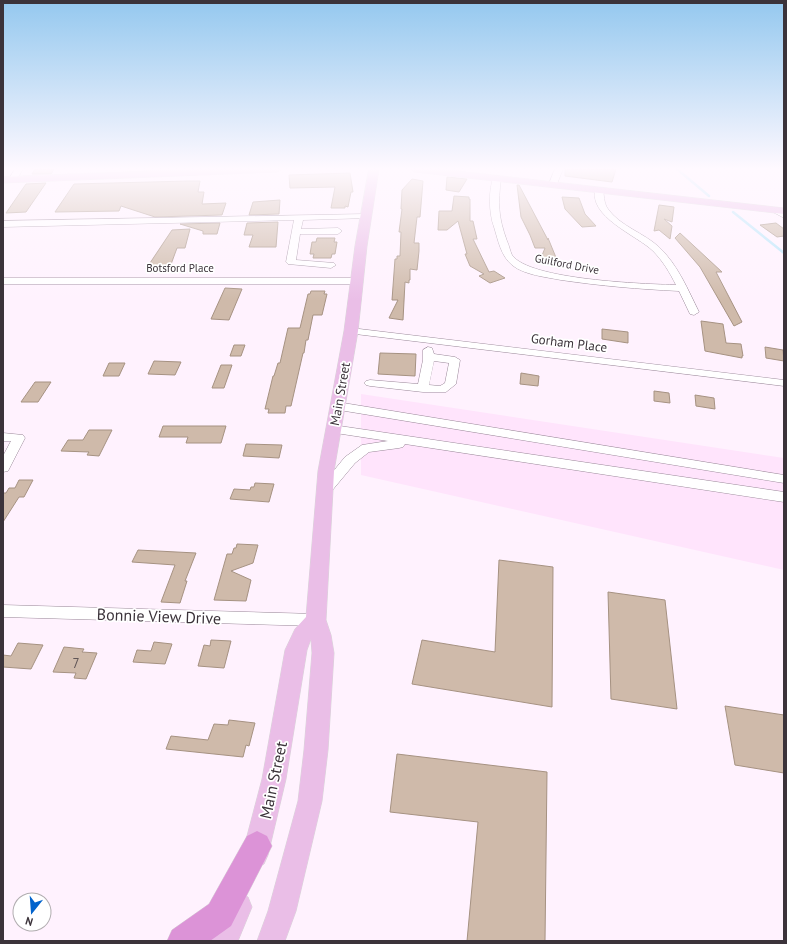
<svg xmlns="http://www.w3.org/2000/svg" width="787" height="944" viewBox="0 0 787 944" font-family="'PT Sans',sans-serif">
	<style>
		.built { fill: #ffe4fc }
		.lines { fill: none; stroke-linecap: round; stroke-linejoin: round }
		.stream { stroke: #b7e6fa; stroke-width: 2.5 }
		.building { fill: #cfbaaa; stroke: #a69282 }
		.minor-casing { stroke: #9a8899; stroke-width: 1 }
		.major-casing { stroke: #d8d6d8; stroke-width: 1 }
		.highway-casing { stroke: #d8d6d8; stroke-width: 1 }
		.minor { fill: #fff; fill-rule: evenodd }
		.major { fill: #eabee7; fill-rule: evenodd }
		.highway { fill: #dc93d7; fill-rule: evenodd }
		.labels { text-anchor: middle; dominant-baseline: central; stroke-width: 3.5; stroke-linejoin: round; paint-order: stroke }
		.far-street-label { font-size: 11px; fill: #3b333a; stroke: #fff }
		.street-label { font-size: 13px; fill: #3b333a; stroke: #fff }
		.near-number-label { font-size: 13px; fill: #605556 }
		.near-street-label { font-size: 16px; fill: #3b333a; stroke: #fff }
	</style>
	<rect width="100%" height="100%" fill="#fff2fe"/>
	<path class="built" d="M361,394l423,64v112l-423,-95z"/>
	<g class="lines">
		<path class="stream" d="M677,169l32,27
			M733,212l51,41"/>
	</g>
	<path class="building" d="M35,169h19l-3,5h-19z
		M565,169h51l-4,13 -47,-6z
		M350,173l3,19h-2l-3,15 -3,-1v2h-14l4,-21 -45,1 -1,-13z
		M447,177l20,2 -8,13 -13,-2z
		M412,179l11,2 -3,36h-3l-3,26h5v8l-2,19 -7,-1v11h-1v3l-4,-1 -2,38 -14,-2 9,-18h-6l3,-41h2v-3h3l1,-24h-2l3,-23h-1l1,-19z
		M188,181h12l-2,11h6l-2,12 24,-1 -4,12 -67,2 -34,-11 -2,5 -64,1 19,-28z
		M46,183l-20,29 -20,1 20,-29z
		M517,185h2l29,55v-2l9,22 -16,-2 4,-10h-10l-5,-13 -9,-18z
		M454,196l15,1v2h1v22h3l4,18h-4l16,33 5,-1 11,7 -15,5 -11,-7 5,-2 -14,-8 -5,-12h2l-9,-33 -11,9h-9l1,-19h13z
		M562,197l17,1 6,16 11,12 -14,1 -17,-18z
		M280,200l-1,14 -30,1 4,-13z
		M659,205l15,2 -2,15 -8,-3 8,7 -2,13 -11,-9 -5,1z
		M278,222l-2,25h-27l4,-12h-9l3,-12z
		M220,223l-3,11h-14v-3l-23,-7z
		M776,223l8,6v7l-7,1 -17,-12z
		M190,229l-5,19h-8l-7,19 -24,2 26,-39z
		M680,233l42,39h-6l26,50 -8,4 -34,-59 -25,-29z
		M317,238h18l-1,4h3l-2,12h-3l-1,4h-18l1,-4h-4l2,-12h4z
		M225,288l17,1 -13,31 -18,-1z
		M311,291h14l-1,3h3l-5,21h-9l-5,25h-2l-2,13h-1l-12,53h-5l-1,7h-17l1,-4h-4l8,-33h1l4,-13h2l8,-35h12l8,-34h2z
		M701,321l22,3 3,19 15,1 2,12h-1v2l-37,-7z
		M602,329l26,3v11l-26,-4z
		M234,345h11l-4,11h-11z
		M765,347l18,3 1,11 -18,-3z
		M380,353l36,1 -1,22 -37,-2z
		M154,361l27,1 -6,13 -27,-1z
		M109,363h16l-6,13h-16z
		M221,365h11l-8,23h-12z
		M521,373l18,3 -1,10 -18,-2z
		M35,382h16l-13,20h-17z
		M654,391l15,2 1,10 -16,-2z
		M695,395l19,3 1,11 -19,-3z
		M163,426h63l-5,17h-35l2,-6h-29z
		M89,430h23l-13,26 -12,-1 2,-3 -28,-1 7,-11h15z
		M246,444l36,1 -3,13 -36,-2z
		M19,480h14l-9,17h-5l-16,25v-29h3l3,-5h6z
		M255,483l19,1 -5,18 -39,-3 4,-10 16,1 1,-3h3z
		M237,544l21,1 -5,18 -22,8 20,9 -5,21 -32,-1 13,-46h5l2,-6h2z
		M138,550l58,3 -11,28h2l-7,22 -19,-1 14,-37 -43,-3z
		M499,560l54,7 -1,140 -140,-23 10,-44 73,12z
		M608,592l57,8 12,109 -66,-10z
		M211,640l20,1 -7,27 -26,-2 6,-21 6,1z
		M154,642l18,2 -7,20 -32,-2 4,-12 14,1z
		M18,643l25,2 -12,24 -28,-2v-12l8,1z
		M64,647l20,2 -2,3 15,1 -11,26 -12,-1 2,-5 -23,-1z
		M725,706l59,9v58l-49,-8z
		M229,720l26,3 -6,23 -3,-1 -3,12 -77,-8 5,-13 37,4 6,-16 14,1z
		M397,754l150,18 -2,169h-78l11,-119 -88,-10z"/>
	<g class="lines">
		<g class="minor-casing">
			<path id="minor" d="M15,169h8l-7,12h-6l-1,-2z
				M555,169h8l-6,15 -4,2 -4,-2z
				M494,176h3l4,2c-3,26 -3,38 6,63 2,4 3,10 5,14 17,25 133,29 164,30 -6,-12 -13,-24 -23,-34 -15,-15 -67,-35 -57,-63h6c3,7 1,14 6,21 12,17 36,24 51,38 19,18 29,43 40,65l-5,3 -4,-1 -11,-23c-41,-2 -77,-5 -118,-11 -15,-3 -37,-5 -49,-15 -11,-9 -14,-25 -18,-38 -5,-13 -6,-38 0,-51z
				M773,208h6l5,4v6l-11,-6z
				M365,214h3l1,2 -1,2 -65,2 -2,9 37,-1 4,3 -4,3h-38l-4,26 38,3 2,2 -5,3 -43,-4 -2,-2 8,-42 -291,7v-6z
				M3,278h354l5,3 -5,3h-354z
				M351,328l433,52v6l-437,-53 -1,-2 1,-2z
				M428,347l4,1 2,6 21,3 5,3 -4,24 -10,8h-23l-53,-6 -4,-1 -2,-2 2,-2 4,-1 48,4 5,-24v-10zM434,361l15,2 -4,20 -5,3 -11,-1z
				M337,402l447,73v8l-451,-74 -2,-3 2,-3z
				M333,425l451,67v10l-379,-58 -2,3 -4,1 -30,4 -14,11 -25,30 -5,2 -5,-2 -2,-3 27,-33 17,-12 26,-4 -59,-9 -2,-3 2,-3z
				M3,433l20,2 2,3 -17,33 -5,1v-16l8,-15h-8z
				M3,605l313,9 6,1 2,5 -2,5 -6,1 -313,-9z"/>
		</g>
		<g class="major-casing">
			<path id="major" d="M205,169h77l-5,3 -274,11v-6z
				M369,169h10l-12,77 -9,85 -24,140 -8,149 5,15 3,18 -6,97 -6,51 -26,110 -11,30h-28l11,-30 30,-110 6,-51 8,-97 -1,-14 -4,11 -21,129 -18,76 -4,9 -9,4 -9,-4 -4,-9 20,-76 23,-129 10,-21 11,-12 12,-146 26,-140 11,-85z
				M410,169h30l344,39v6l-369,-42z
				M238,893l10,4 4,10 -14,34h-28l18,-44z"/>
		</g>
		<g class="highway-casing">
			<path id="highway" d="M257,831l10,5 5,10 -41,80 -21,15h-43l5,-11 37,-26 38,-68z"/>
		</g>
		<use href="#minor" class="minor"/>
		<use href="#major" class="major"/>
		<use href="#highway" class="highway"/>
	</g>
	<linearGradient id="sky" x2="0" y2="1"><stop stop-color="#94c8ef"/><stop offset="0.56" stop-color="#fff9ff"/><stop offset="1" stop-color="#fff9ff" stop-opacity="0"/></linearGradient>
	<rect width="787" height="301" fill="url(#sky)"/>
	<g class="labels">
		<g class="far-street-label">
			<text transform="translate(567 264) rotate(11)">Guilford Drive</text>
			<text x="180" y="268">Botsford Place</text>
		</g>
		<g class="street-label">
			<text transform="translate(569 343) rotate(7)">Gorham Place</text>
			<text transform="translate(340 394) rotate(-80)">Main Street</text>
		</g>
		<g class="near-number-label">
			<text x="76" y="663">7</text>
		</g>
		<g class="near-street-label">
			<text transform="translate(159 616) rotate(2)">Bonnie View Drive</text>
			<text transform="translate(273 780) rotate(-78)">Main Street</text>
		</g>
	</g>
	<rect width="787" height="944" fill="none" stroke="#3b333a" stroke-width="8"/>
	<g transform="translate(32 912) rotate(197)"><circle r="19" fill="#ffffff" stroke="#b1adb0"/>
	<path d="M0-3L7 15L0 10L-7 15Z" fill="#0263cc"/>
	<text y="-6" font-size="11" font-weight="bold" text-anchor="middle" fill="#3b333a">N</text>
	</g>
</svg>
